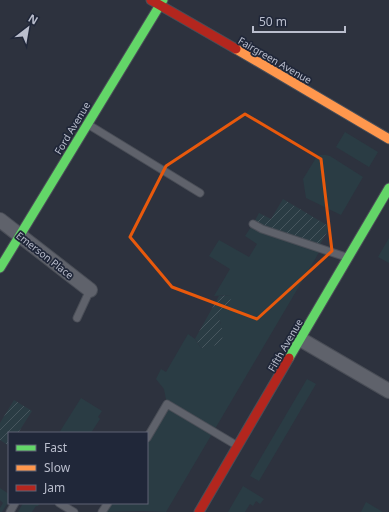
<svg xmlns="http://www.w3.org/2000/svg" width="389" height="512" viewBox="0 0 389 512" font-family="'Noto Sans',sans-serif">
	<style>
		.green { fill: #2a3c44 }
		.garden { fill: url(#garden-furrows) }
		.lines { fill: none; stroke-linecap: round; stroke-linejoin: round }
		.lane-casing { stroke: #4a4e57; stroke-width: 9 }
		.street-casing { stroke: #4a4e57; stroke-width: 16 }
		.fast-casing { stroke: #4a4e57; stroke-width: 11 }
		.slow-casing { stroke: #4a4e57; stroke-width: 11 }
		.jam-casing { stroke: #4a4e57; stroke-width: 11 }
		.lane { stroke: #5f626b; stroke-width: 7 }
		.street { stroke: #5f626b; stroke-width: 14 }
		.fast { stroke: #63d668; stroke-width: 9 }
		.slow { stroke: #ff974d; stroke-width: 9 }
		.jam { stroke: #b3261e; stroke-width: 9 }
		.marked { fill: none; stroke: #e8590c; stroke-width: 3; stroke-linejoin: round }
		.labels { text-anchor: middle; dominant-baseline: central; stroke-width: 3.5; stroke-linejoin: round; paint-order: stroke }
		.street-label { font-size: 10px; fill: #babecd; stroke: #202739 }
	</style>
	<defs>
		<pattern id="garden-furrows" width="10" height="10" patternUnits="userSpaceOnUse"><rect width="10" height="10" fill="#2a3c44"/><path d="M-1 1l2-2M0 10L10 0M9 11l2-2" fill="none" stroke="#47565e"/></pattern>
	</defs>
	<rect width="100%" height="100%" fill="#2d323e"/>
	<path class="green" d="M345,132l33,20 -9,15 -33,-20z
		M320,155h6l4,1 33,21 -22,38 -35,-17 -3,-19 13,-21z
		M253,224l68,25 -155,263 -24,-1 -40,1 6,-9h39v-65l20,-34 -3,-15 -8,-10 5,-10 5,3 22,-38 7,5 6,9 15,-3 5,-21 -3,-8 2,-6 8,-5 3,-10 -17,1 16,-27 -21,-13 10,-16 30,17 8,-13 -12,-8z
		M389,238v25l-11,-6z
		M307,379l9,5 -57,97 -9,-5z
		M81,398l21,13 -4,6 2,2 -9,14h-32z
		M243,486l21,13 -4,5 -4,-3 -3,5 -3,-2 -5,8h-17z
		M0,488l9,6v7l-7,11h-2v-4l3,-5 -3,-3z
		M366,502l17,10h-22z
		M23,503h17l-2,3h-2l-4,6h-14z"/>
	<path class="garden" d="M283,199l47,28 -12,21 -65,-24 6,-11 12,6z
		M232,295c-3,13 -10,11 -14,21 3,8 10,24 -2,29 -4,2 -10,2 -15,3l-3,-5 -3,-4 24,-43z
		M14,400l18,11 -14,22h-9v13l-9,-6v-17z"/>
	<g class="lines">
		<g class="lane-casing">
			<path id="lane" d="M89,125l111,68
				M253,224l9,5 84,28
				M77,318l13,-28
				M147,438l20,-34 69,41
				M59,503l15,9
				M10,512l5,-9
				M102,512l6,-9"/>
		</g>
		<g class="street-casing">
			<path id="street" d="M0,220l90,70
				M300,339l89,52"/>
		</g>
		<g class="fast-casing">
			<path id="fast" d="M0,268l163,-268
				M289,358l100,-170"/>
		</g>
		<g class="slow-casing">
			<path id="slow" d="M236,49l153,90"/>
		</g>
		<g class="jam-casing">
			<path id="jam" d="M151,0l85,49
				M199,512l90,-154"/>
		</g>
		<use href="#lane" class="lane"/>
		<use href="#street" class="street"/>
		<use href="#fast" class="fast"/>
		<use href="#slow" class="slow"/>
		<use href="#jam" class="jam"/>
	</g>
	<path class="marked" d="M245,114l76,45 11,92 -75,68 -85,-32 -42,-50 36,-71z"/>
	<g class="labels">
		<g class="street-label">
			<text transform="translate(275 60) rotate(30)">Fairgreen Avenue</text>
			<text transform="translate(72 128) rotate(-59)">Ford Avenue</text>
			<text transform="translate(45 255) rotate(38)">Emerson Place</text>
			<text transform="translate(285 345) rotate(-60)">Fifth Avenue</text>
		</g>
	</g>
	<rect x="8" y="432" width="140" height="72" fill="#202739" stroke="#5e6374"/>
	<rect x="16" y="445" width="20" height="6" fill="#63d668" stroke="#5e6374"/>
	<text x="44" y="452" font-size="12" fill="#babecd">Fast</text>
	<rect x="16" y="465" width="20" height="6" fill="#ff974d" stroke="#5e6374"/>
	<text x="44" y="472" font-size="12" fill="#babecd">Slow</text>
	<rect x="16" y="485" width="20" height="6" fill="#b3261e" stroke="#5e6374"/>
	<text x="44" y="492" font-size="12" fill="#babecd">Jam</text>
	<g transform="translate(28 28) rotate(31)" stroke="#202739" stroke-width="3" paint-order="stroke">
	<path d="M0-3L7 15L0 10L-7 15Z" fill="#babecd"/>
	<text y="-6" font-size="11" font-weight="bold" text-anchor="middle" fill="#babecd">N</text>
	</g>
	<path d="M253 26v6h92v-6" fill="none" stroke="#babecd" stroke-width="2"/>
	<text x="259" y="26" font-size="12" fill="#babecd" stroke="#202739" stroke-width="3" paint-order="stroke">50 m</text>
</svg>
